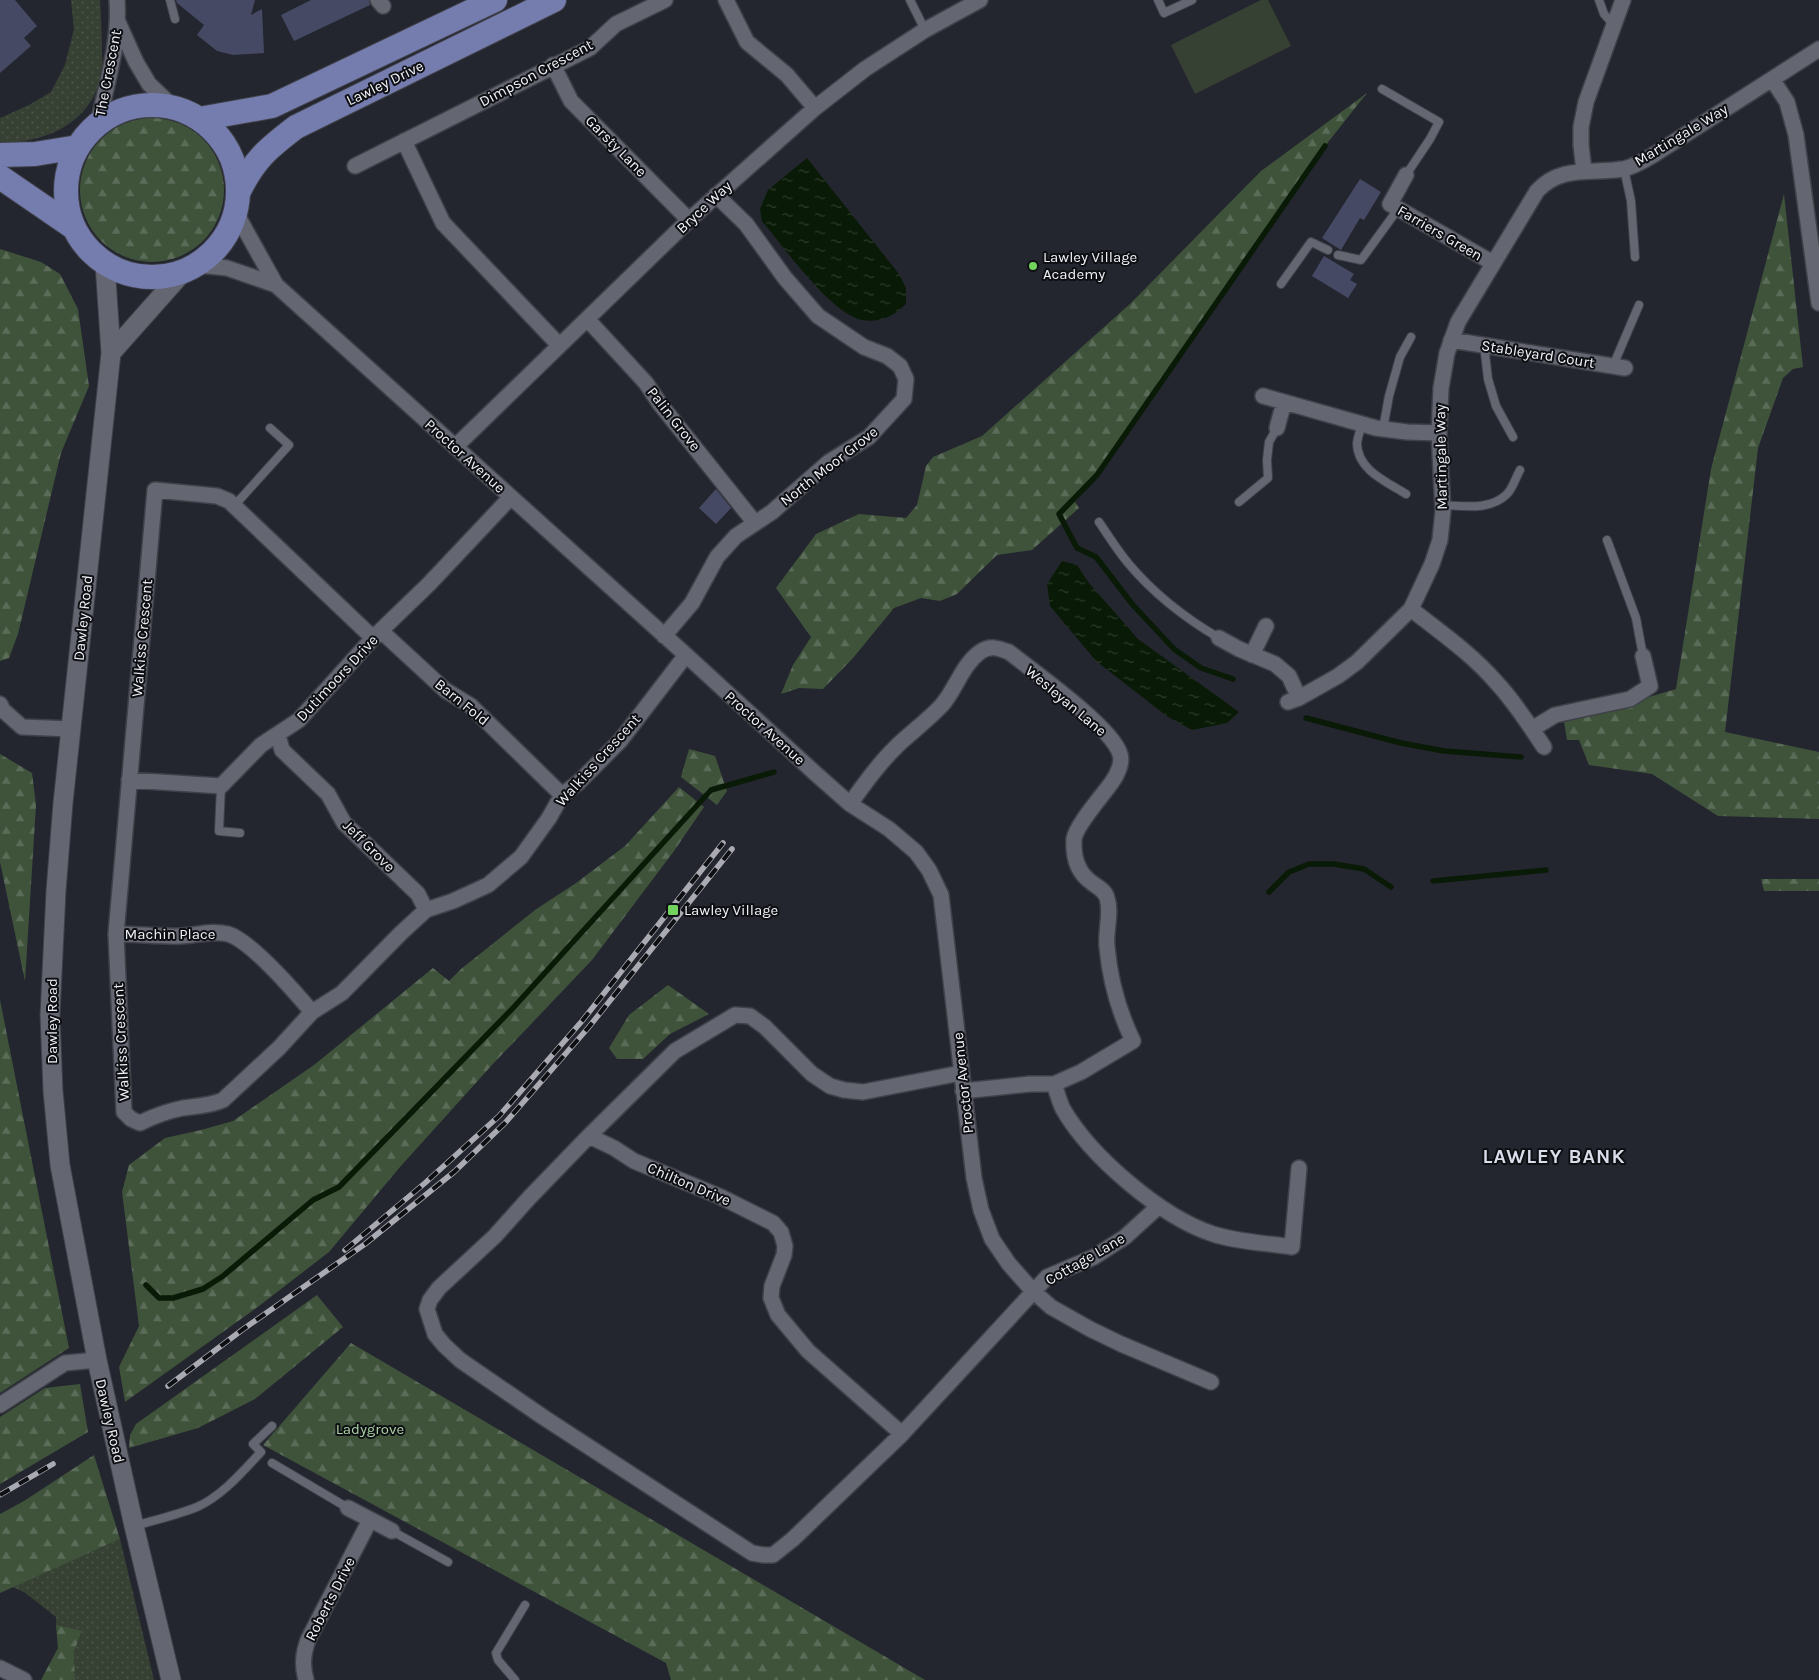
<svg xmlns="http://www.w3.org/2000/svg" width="1819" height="1680" viewBox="0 0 1819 1680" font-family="Karla,sans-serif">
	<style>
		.green { fill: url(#green-dots) }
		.forest { fill: url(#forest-firs) }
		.pitch { fill: #364133 }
		.water { fill: url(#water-ripples) }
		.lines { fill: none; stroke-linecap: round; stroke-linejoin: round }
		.stream { stroke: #091a06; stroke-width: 5.5 }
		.building { fill: #454964 }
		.service-casing { stroke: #3f4149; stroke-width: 10 }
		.minor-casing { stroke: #3f4149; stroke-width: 18 }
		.tertiary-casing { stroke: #3f4149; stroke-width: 21 }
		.primary-casing { stroke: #3f4149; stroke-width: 26 }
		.service { stroke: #646671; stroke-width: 8 }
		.minor { stroke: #646671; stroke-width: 15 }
		.tertiary { stroke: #646671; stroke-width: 19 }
		.primary { stroke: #757cae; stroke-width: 24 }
		.rail-casing { stroke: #a9aab2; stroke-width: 5.5 }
		.rail { stroke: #0e0f13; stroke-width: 4; stroke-dasharray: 11; stroke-linecap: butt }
		.poi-dot { fill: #71d25e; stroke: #0e0f13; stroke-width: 2 }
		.labels { text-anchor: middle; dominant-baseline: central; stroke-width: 4; stroke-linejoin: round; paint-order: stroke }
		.street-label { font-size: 15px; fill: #f1f2f9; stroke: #0e0f13 }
		.poi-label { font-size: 15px; fill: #f1f2f9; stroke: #0e0f13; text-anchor: start }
		.park-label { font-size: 15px; fill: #abd2a4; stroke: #0e0f13 }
		.district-label { font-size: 20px; font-weight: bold; letter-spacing: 1px; fill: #daddea; stroke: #0e0f13 }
	</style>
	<defs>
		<pattern id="green-dots" width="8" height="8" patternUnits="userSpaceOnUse" patternTransform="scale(1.25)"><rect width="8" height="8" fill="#364133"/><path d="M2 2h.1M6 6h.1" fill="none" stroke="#4a5447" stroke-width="1.8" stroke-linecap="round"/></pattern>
		<pattern id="forest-firs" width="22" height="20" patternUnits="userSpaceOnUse" patternTransform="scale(1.25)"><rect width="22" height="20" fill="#3f533b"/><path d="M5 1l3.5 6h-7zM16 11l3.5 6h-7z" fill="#5b6c58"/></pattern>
		<pattern id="water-ripples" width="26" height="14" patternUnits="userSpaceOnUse" patternTransform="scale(1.25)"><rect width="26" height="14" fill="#091a06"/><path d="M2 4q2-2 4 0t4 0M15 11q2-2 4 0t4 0" fill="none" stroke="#2d3c2b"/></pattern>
	</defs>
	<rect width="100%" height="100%" fill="#24262f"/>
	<path class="green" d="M71,0h29c1,18 2,36 2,54 0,6 1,13 0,19 -10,50 -56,70 -102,70v-25l29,-13 22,-13 14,-27 9,-36z
		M120,1539l34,141h-79l-1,-28 8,-20 -26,-7v-8l-32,-25 -12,-5z"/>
	<path class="forest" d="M1367,93l-42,53 -228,329 -22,27 4,6 -47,42 -35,5 -40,39 -17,7 -19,-3 -27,10 -41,50 -30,31 -24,-1 -18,6 12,-29 18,-28 -35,-49 40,-54 43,-20 47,4 11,-13 9,-39 7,-9 49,-21 149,-133 130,-132z
		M80 190a72 72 0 1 1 144 0a72 72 0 1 1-144 0Z
		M1784,194l19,173 -10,2 -10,9 -25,70 -33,284 94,20v67l-101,-3 -66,-42 -63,-9 -10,-25h-12l-3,-18 112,-33 35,-220z
		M0,249l41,13 19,12 18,35 11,77 -28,67 -43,181 -9,24 -9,3z
		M689,749l26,7 12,35 -10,14 -36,-28z
		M0,754l32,19 4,32 -11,176 -25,-119z
		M679,787l25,20 -30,44 -82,109 -100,105 -92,102 -71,85 -70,54 -134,96 -6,-35 20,-41 -17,-134 7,-27 36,-27 36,-8 32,-9 81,-56 119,-97 16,13 12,-12 74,-59 41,-27 49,-37z
		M1761,879h58v12h-55z
		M668,985l41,29 -39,20 -27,25h-26l-8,-11 20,-33z
		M0,1000l69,348 -69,45z
		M317,1295l26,32 -88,72 -57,29 -69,20 1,-13 6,-11z
		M351,1343l574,337h-254l-5,-17 -403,-218z
		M80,1384l8,48 -88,52v-67l45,-29z
		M94,1455l26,84 -120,54v-79l24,-13z
		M56,1625l26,6 -8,21 1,28h-34l17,-32z"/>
	<path class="pitch" d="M1261,0h7l23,46 -96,48 -24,-49z"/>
	<path class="water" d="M807,158l92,116 7,14v16c-12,12 -26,19 -44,16 -30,-5 -80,-75 -100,-99l-2,-12 8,-19z
		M1062,561l15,4 12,18 49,56 101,73 -12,11 -35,7 -24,-13 -72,-56 -46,-55 -3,-22z"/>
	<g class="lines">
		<path class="stream" d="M1233,679l-32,-11 -27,-19 -41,-44 -37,-48 -19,-9 -18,-34 38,-39 228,-329
			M1306,718l95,25 43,8 77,6
			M1433,881l113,-11
			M1269,892l20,-20 20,-8h25l30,5 27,18
			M146,1285l13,13h14l30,-9 20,-13 90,-76 26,-13 174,-179 198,-218 63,-18"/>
	</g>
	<path class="building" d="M0,0h15l22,26 -13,12 7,8 -31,27z
		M176,0h79l-4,15 11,-6 2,44 -31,2 -16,-4 -20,-16 7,-10 -27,-22z
		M311,0h58l1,5 -76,36 -13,-26z
		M1360,179l21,13 -17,28 -4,-2 -19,32 -19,-12z
		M1324,256l30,18 -4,6 7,4 -9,14 -36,-22z
		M716,489l15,19 -15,16 -17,-16z"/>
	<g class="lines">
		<g class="service-casing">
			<path id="service" d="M170,0l5,19
				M910,0l15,30
				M1158,0l6,13 28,-13
				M1599,0l5,14 10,11
				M1382,89l57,33 -9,17 -24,36
				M1624,169l7,32 4,56
				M1338,255l23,5 37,-51
				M1281,284l30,-42 17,8
				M1484,345l4,34 8,27 17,31
				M1613,366l26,-61
				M1362,424c-2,6 -4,13 -5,19 0,27 30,39 49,51
				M1383,429l6,-33 11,-39 11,-20
				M1239,502l29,-24 -1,-18 2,-18 8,-14
				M1442,505c22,1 48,6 65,-11 6,-6 9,-17 13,-24
				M234,506l55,-61 -19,-17
				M1099,522c9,13 18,28 29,41 25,30 57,55 91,75
				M1607,540l29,78 7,38
				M221,786l-2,45 21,2
				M272,1463l76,45
				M134,1526c21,-6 43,-11 63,-19 25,-11 45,-35 64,-55l-8,-8 19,-18
				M392,1531l56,31
				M515,1680l-17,-20 -2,-7 29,-48"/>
		</g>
		<g class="minor-casing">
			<path id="minor" d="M378,0l5,6
				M726,0l21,42 40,33 28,33
				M118,22l18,40 13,22 25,24
				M553,65l18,36 118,119
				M1772,79l15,23 9,33 23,168
				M98,124c9,-42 22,-82 19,-124
				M404,141l39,82 116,122
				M355,166l235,-118 26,-24 49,-24
				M1584,171l-3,-26v-18l5,-25 37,-102
				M1406,175l-16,29 103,59
				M236,213l40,72 410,370 130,119 34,30 39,25 27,23 13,18 12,25 33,283 7,32 11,29 17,25 24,27 18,16 39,22 31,15 90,38
				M198,265l29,3 49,17
				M588,320l58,63 14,21 95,119
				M1451,340l174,28
				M1263,396l113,32 31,4 32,1
				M1277,428l7,-26
				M455,447l234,-227 126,-112 50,-39 60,-39 55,-30
				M1411,609c29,23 61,45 85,73 19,20 33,43 48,65
				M381,631l64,59 26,16 91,89
				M664,636l28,-33 25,-46 19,-21 36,-24 57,-50 40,-25 35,-38 2,-20 -6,-13 -13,-10 -23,-9 -46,-31 -33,-38 -39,-54 -30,-29
				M373,638l-144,-137 -12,-5 -62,-6 -39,444 8,178 7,7 9,4c14,-7 28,-12 43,-15 14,-2 27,-2 40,-8l56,-52 33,-36 30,-19 59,-60 25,-23 27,-9 35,-16 33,-28 28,-39 13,-23 17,-13 41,-41 66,-86
				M1219,638l20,11 36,15 14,12 10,22
				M1252,655l14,-29
				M1288,702l11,-4 39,-22 19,-14 54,-53 21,-45 8,-24 3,-29 -4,-78 2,-45 6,-35 11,-31 79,-131c24,-26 54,-17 86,-22 11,-2 22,-9 32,-15l164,-105
				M0,704l3,6 19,17 50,2
				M1532,729l23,-14 75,-16 20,-13 -7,-30
				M278,735l4,15 46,44 16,29 74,71 8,16
				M129,780l92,6 40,-41 38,-25 74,-82 56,-54 82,-87
				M850,804c15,-21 30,-42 49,-60 14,-13 30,-25 43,-39 14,-16 20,-40 38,-53 10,-7 18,-4 29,0 25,20 103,75 111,102 3,9 -3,21 -8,28 -9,13 -36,43 -38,57 -1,17 3,33 17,43 6,5 14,8 16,16 5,15 -2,33 0,49 3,33 12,65 26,94l-52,31 -27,12h-24l-67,7
				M116,934c22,0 44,3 66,2 15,-1 30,-6 46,-2 23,7 67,58 84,78
				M961,1073l-98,19 -19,-2 -14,-4 -18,-12 -47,-47 -15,-11 -15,-1 -60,36 -86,85 -60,62 -34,38 -56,52 -9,12 -3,9 8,25 9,11 16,15 83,57 209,136 12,2h9l20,-16 109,-105 145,-157 47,-20 31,-20 34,-31
				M1054,1084c3,8 5,17 9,25 27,47 98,108 150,125 24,8 53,9 79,13l7,-79
				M589,1136l25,12 20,13 87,36 52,26 8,9 4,14 -1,9 -12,31 -1,12 7,17 30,36 94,83
				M0,1405l65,-42 32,-3
				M348,1508l44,23
				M0,1668l24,12
				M306,1680c-4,-15 -3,-26 2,-40l62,-120"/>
		</g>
		<g class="tertiary-casing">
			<path id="tertiary" d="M105,264l6,89 -48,450 -7,88 -6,124 3,76 7,74 37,195 37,166 37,154
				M111,353l71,-80"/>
		</g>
		<g class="primary-casing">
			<path id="primary" d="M66 191a86 86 0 1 1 172 0a86 86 0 1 1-172 0Z
				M199,119l73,-13 223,-106
				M0,155l35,-1 43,-7
				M0,177l73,50
				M238,193c16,-33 29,-44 58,-66l258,-127"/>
		</g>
		<use href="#service" class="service"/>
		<use href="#minor" class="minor"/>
		<use href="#tertiary" class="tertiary"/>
		<use href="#primary" class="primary"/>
		<g class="rail-casing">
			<path id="rail" d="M345,1250l80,-67 74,-67 83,-95 141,-178
				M168,1386l74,-56 123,-86 89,-72 51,-49 83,-95 144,-179
				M0,1495l53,-31"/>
		</g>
		<use href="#rail" class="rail"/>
	</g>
	<g class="poi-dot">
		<circle cx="1033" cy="266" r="5"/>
		<rect x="667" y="904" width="12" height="12" rx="2.5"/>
	</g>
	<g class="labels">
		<g class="street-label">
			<text transform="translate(108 73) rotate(-79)">The Crescent</text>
			<text transform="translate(536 73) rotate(-28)">Dimpson Crescent</text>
			<text transform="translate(385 83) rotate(-26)">Lawley Drive</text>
			<text transform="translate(1681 135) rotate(-31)">Martingale Way</text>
			<text transform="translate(616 146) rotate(45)">Garsty Lane</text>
			<text transform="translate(704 207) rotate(-43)">Bryce Way</text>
			<text transform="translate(1440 233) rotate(30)">Farriers Green</text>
			<text transform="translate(1538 354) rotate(9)">Stableyard Court</text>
			<text transform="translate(674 419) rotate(52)">Palin Grove</text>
			<text transform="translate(465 456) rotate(42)">Proctor Avenue</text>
			<text transform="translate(1441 457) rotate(-91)">Martingale Way</text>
			<text transform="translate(829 466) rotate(-38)">North Moor Grove</text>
			<text transform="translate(83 618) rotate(-84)">Dawley Road</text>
			<text transform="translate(142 638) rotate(-85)">Walkiss Crescent</text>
			<text transform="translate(337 678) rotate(-47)">Dutimoors Drive</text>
			<text transform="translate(1066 701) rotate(40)">Wesleyan Lane</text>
			<text transform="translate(462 702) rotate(39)">Barn Fold</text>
			<text transform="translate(765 728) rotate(42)">Proctor Avenue</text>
			<text transform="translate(598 760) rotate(-48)">Walkiss Crescent</text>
			<text transform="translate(369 846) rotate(45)">Jeff Grove</text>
			<text x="170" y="934">Machin Place</text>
			<text transform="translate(52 1021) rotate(-90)">Dawley Road</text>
			<text transform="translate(121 1042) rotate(-93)">Walkiss Crescent</text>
			<text transform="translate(963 1083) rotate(-96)">Proctor Avenue</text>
			<text transform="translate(689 1184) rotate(23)">Chilton Drive</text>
			<text transform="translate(1085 1259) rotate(-30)">Cottage Lane</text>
			<text transform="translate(110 1421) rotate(77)">Dawley Road</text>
			<text transform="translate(330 1599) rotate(-63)">Roberts Drive</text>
		</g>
		<g class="poi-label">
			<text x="1043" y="257">Lawley Village<tspan x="1043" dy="17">Academy</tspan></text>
			<text x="684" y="910">Lawley Village</text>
		</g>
		<g class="park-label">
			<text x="370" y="1429">Ladygrove</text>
		</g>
		<g class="district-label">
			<text x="1554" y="1156">LAWLEY BANK</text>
		</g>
	</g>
</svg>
